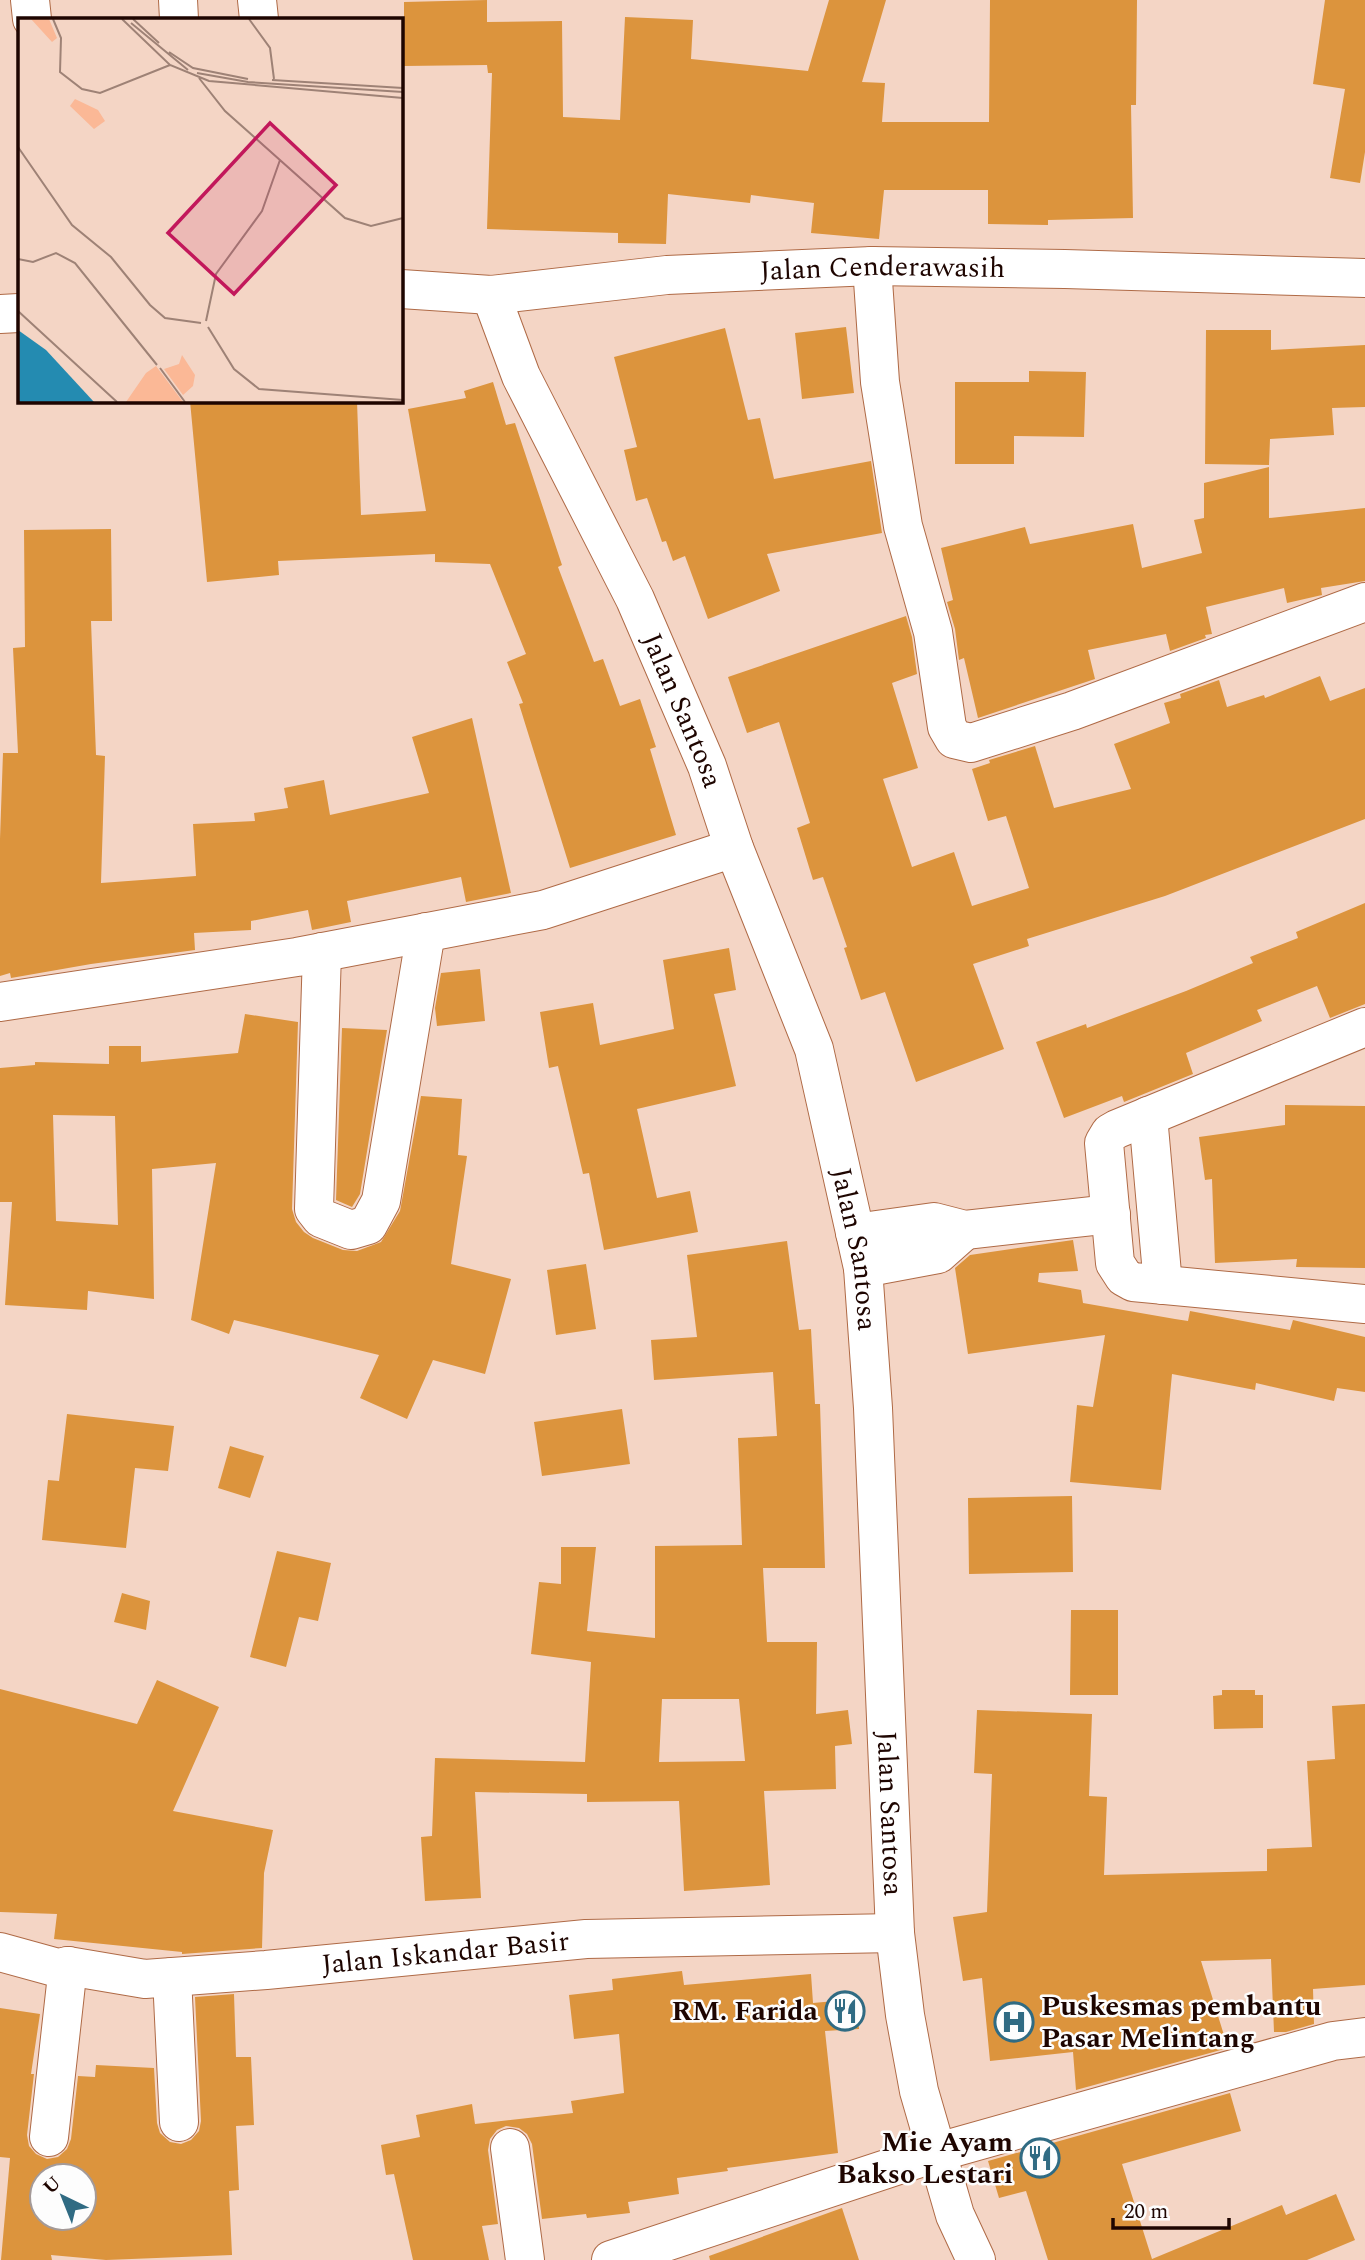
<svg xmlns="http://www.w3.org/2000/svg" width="1365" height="2260" viewBox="0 0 1365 2260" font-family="Spectral,serif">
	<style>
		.building { fill: #dc943d; fill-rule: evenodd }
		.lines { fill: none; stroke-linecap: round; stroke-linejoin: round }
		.minor-casing { stroke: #af6a46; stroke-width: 40 }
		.minor { stroke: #fff; stroke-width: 38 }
		.labels { text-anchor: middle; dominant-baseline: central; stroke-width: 5; stroke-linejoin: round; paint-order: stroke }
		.street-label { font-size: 28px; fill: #1e0500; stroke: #fdfdfd }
		.poi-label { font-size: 28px; font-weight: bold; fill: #1e0500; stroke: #fdfdfd; text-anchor: end }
		.inset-road { fill: none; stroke: #9e8276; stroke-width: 2 }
		.view { fill: #c2185b; fill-opacity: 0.15; stroke: #c2185b; stroke-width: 3.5 }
		.inset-edge { fill: none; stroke: #1e0500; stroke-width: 3.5 }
	</style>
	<rect width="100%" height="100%" fill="#f4d5c5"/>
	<path class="building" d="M487,0v22l75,-1 1,96 57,3 5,-103 68,3 -2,39 117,12 21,-71h57l-24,82 23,1 -3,39h107l1,-122h147l-1,105h-5l2,113 -85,2v5l-60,-1v-34h-104l-5,49 -68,-6 3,-30 -63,-8 -1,8 -82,-9 -2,50 -48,-1v-10l-131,-4 5,-156h-4l-1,-8 -83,1v-64z
		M1325,0h40v152l-5,31 -30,-5 15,-89 -32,-5z
		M846,327l8,66 -52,6 -7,-66z
		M725,328l23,92 12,-2 14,61 97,-18 11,72 -115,21 13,37 -72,28 -23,-63 -12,5 -7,-20 -4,1 -15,-44 -11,3 -12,-51 13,-3 -23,-90z
		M1206,330h65v20l94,-5v62l-33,1 2,27 -64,4 -1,26 -64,-1z
		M1029,371l57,1 -2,65 -70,-1v28h-59v-82h74z
		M493,382l13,43 9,-2 47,142 -4,2 36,95 9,-3 17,47 20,-7 16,48 -6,2 26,86 -106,33 -51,-164 4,-1 -16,-41 19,-8 -36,-90 -55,-2v-8l-157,7 1,14 -72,7 -17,-181h167l4,114 65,-4 -18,-102 58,-11 -2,-7z
		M1269,467v51l96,-10v73l-44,7 1,7 -35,8 -3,-15 -78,19 6,27 -7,1 1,3 -36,13 -4,-17 -78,16 7,29 -117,39 -14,-60 -5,2 -4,-31 -8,-27 6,-2 -12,-52 84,-21 5,17 103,-20 9,44 60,-15 -8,-33 10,-2v-35z
		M111,529l1,92h-21l5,134 9,1 -4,127 95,-7 -3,-52 62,-3 -1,-8 34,-5 -4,-20 40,-8 6,35 99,-22 -17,-56 60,-19 39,175 -45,9 -5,-25 -114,24 4,21 -39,8 -4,-20 -57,11v9l-57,3 1,17 -104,14 -80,14 -1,-5 -10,3v-137l3,-86h15l-5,-105 12,-1 -1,-117z
		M906,616l6,21 5,37 -25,9 26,85 -35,11 29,88 42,-15 18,54 57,-18 -23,-72 -18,5 -16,-52 18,-6 -1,-3 46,-14 19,62 77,-19 -17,-45 56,-21 -6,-20 17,-5 -1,-4 39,-14 8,27 37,-12 1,3 55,-22 10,25 35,-13v131l-200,77 -138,43 2,7 -56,18 31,85 -88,33 -31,-90 -24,8 -17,-52 3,-1 -24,-70 -10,3 -16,-52 13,-5 -31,-101 -32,11 -19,-56z
		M1365,903v101l-35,14 -13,-32 -60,24 5,11 -76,32 7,21 -69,28 -2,-6 -58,22 -28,-76 50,-18 1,4 99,-37 67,-28 -3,-6 48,-19 -2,-6z
		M729,948l7,42 -22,4 22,92 -99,23 20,89 33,-7 8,41 -94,18 -15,-77 -6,1 -25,-108 -9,2 -9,-56 53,-9 7,42 74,-16 -11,-69z
		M480,969l5,52 -48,5 -2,-18 6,-35z
		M245,1014l53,8 -6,187 4,13 8,10 9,6 30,12 14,1 24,-9 19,-31 21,-115 41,3 -4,56 9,1 -16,108 60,15 -26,95 -52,-14 -26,59 -47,-21 19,-43 -145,-35 -5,14 -38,-14 25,-157 -64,6 2,130 -66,-8 -1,19 -82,-5 7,-103h-12v-134l35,-3v-3l74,2v-18h32v16l97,-9zM53,1115l62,1 3,109 -62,-4z
		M342,1028l45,2 -27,164 -8,13 -16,-7z
		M1285,1105l80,1v162l-69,-1 1,-8 -82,4 -3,-84 -7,1 -6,-43 86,-12z
		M1073,1240l5,31 -39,2 -1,9 43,8 2,13 92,16 13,2 2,-10 100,19 3,-10 72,17v55l-28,-4 -3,13 -78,-18 -1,7 -83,-16 -11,116 -91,-8 7,-77 16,2 12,-72 -137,19 -13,-86 15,-13z
		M787,1241l12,89 12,-1 4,75h5l5,164h-62l4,74h50l-1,72 32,-4 4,34 -17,2 1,43 -72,2 6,94 -86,6 -5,-90 -92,1v-8l-112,-2 6,106 -56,3 -4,-64 11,-1 3,-78 150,4 6,-100 -60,-8 8,-72 22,2v-37h35l-9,84 68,7v-92l87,-1 -4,-107 39,-2 -4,-64 -119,8 -3,-40 46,-3 -10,-82zM662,1699h77l6,62 -86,1z
		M586,1264l10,65 -40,6 -9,-65z
		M622,1409l8,55 -88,12 -8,-54z
		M67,1414l107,12 -6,45 -33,-3 -9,80 -84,-8 6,-60 11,1z
		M230,1446l34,10 -14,42 -32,-10z
		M1072,1496l1,76 -104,2 -1,-76z
		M277,1551l54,12 -13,58 -19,-4 -13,50 -36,-10z
		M122,1593l28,8 -4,29 -32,-8z
		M1071,1610h47v85h-48z
		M157,1680l62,27 -46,104 100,19 -9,43 -2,75 -80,6v-2l-128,-13 3,-25 -57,-2v-223l137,35z
		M1222,1690h33v5h8v33l-49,1 -1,-33 9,-1z
		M1365,1704v281l-52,4 1,35 -28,8h-12l-3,-73 -70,2 27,87 -152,42 -3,-38 -83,9 -8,-83 -19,3 -10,-64 34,-5 5,-138 -18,-1 3,-63 115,4 -3,82 18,1 -3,78 163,-4v-22l45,-2 -5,-86 28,-2 -3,-53z
		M682,1971l2,14 127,-11 2,29 44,-4 2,30 -34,2 13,122 -111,15 1,3 -51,7 2,16 -51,8 2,11 -43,5 -1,-4 -44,5 -10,-75 -5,-10 -8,-6 -13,-2 -9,4 -7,9 -2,11 10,74 -16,2 7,34h-76l-19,-86 -8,1 -5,-30 39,-8 -4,-22 56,-11 3,20 98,-11 -2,-12 53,-8 -5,-59 -45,5 -5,-44 44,-5 -1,-11z
		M234,1994l2,63h15l3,68 -18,1 3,64 -10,1 3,64 -126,5 -55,-5 1,5h-51l9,-102 -10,-1v-149l40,6 -9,60h3l-7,61 2,11 7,8 11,5 11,-2 9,-8 4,-10 7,-63 17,1 1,-12 58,3 3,55 3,10 10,9 11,2 10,-4 8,-9 2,-10 -6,-124zM42,2176h42v42h-42z
		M1230,2093l11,38 -119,33 30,95 130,-54 4,10 50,-21 19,46 -48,20h-259l-22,-69 -27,7 -11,-37z
		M842,2208l17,52h-149l-1,-4z"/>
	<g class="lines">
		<g class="minor-casing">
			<g id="minor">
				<path d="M30,0l2,19"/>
				<path d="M178,0l1,19"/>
				<path d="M257,0l2,19"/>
				<path d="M872,266l8,116 23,144 30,106 14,95 7,12 17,4 101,-32 293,-109"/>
				<path id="s1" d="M401,289l90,6 176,-20 205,-9 193,3 300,9"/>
				<path id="s2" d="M491,295l30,81 114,223 72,167 27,82 80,201 49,219 10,140 22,525 10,82 14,76 36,124 21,45"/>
				<path d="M0,314l19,-1"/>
				<path d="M322,952l-8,257 7,9 30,12 17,-5 13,-24 45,-269"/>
				<path d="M0,1002l297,-45 246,-47 191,-62"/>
				<path d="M1365,1027l-248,102 -7,4 -6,10 11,120 9,14 9,5 232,22"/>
				<path d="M1148,1116l15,169"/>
				<path d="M855,1233l79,-11 31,8 146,-16"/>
				<path d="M863,1268l75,-14 27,-24"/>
				<path id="s3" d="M0,1952l58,16 10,-2 77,13 121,-9 320,-31 309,-6"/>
				<path d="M172,1977l7,145"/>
				<path d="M49,2137l19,-171"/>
				<path d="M510,2148l15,112"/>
				<path d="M611,2260l327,-108 395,-111 32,-4"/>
			</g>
		</g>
		<use href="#minor" class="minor"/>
	</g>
	<defs>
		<g id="restaurant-ring" transform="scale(2.0125)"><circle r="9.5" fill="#fdfdfd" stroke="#306b83" stroke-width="1.5"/><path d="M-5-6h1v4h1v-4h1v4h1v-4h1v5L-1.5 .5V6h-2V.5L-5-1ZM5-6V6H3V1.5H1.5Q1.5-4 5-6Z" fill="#306b83"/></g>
		<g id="hospital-ring" transform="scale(2.0125)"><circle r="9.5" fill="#fdfdfd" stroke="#306b83" stroke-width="1.5"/><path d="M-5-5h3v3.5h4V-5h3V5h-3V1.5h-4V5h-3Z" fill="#306b83"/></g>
	</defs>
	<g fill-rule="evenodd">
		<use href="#restaurant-ring" x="845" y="2011"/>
		<use href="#hospital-ring" x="1014" y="2022"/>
		<use href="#restaurant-ring" x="1040" y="2158"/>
	</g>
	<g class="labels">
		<g class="street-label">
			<text stroke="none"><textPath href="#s1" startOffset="483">Jalan Cenderawasih</textPath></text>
			<text stroke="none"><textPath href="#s2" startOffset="458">Jalan Santosa</textPath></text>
			<text stroke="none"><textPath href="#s2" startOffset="1026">Jalan Santosa</textPath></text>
			<text stroke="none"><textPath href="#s2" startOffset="1592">Jalan Santosa</textPath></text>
			<text stroke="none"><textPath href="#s3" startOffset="450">Jalan Iskandar Basir</textPath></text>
		</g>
		<g class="poi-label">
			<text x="1041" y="2006" text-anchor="start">Puskesmas pembantu<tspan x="1041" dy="32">Pasar Melintang</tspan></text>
			<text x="818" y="2011">RM. Farida</text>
			<text x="1013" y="2142">Mie Ayam<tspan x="1013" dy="32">Bakso Lestari</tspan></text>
		</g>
	</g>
	<g transform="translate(18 18)">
		<rect width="385" height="385" fill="#f4d5c5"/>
		<path d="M13,1h18l8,19 -5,4zM57,81l23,11 7,11 -11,8 -24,-23zM164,337l13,20 -2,11 -10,9 -19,-26 15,-5zM138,348l27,36h-57l20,-29z" fill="#fbb896"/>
		<path d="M0,312l28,20 48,52h-76z" fill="#248bb1"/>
		<path class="inset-road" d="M35,1l8,19 -1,34 22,17 18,4 70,-28M104,1l48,46 39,16 194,17M115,1l26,24M231,1l21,29 4,31M113,5l57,47M151,34l24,16 55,11M179,55l51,9 155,10M181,60l26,33 120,107 26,8 32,-8M254,62l131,8M0,129l54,78 39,32 39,48 15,13 36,5M0,241l15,3 23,-9 19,10 82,102M0,293l99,91M188,303l10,-47 46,-63 18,-51M190,309l26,42 25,20 144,11M142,350l25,34"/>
		<path class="view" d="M252,105l66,62 -102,109 -66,-61z"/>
		<rect width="385" height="385" class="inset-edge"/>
	</g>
	<g transform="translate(63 2197) rotate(317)"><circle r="33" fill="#fdfdfd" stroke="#a49a98" stroke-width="2"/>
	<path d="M0-5L12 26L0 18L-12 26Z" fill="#306b83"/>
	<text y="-10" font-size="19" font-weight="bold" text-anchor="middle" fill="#1e0500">U</text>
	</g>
	<path d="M1113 2218v10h116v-10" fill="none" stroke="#1e0500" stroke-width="3.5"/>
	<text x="1124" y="2218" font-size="21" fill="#1e0500" stroke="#fdfdfd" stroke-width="5" paint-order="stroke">20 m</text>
</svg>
